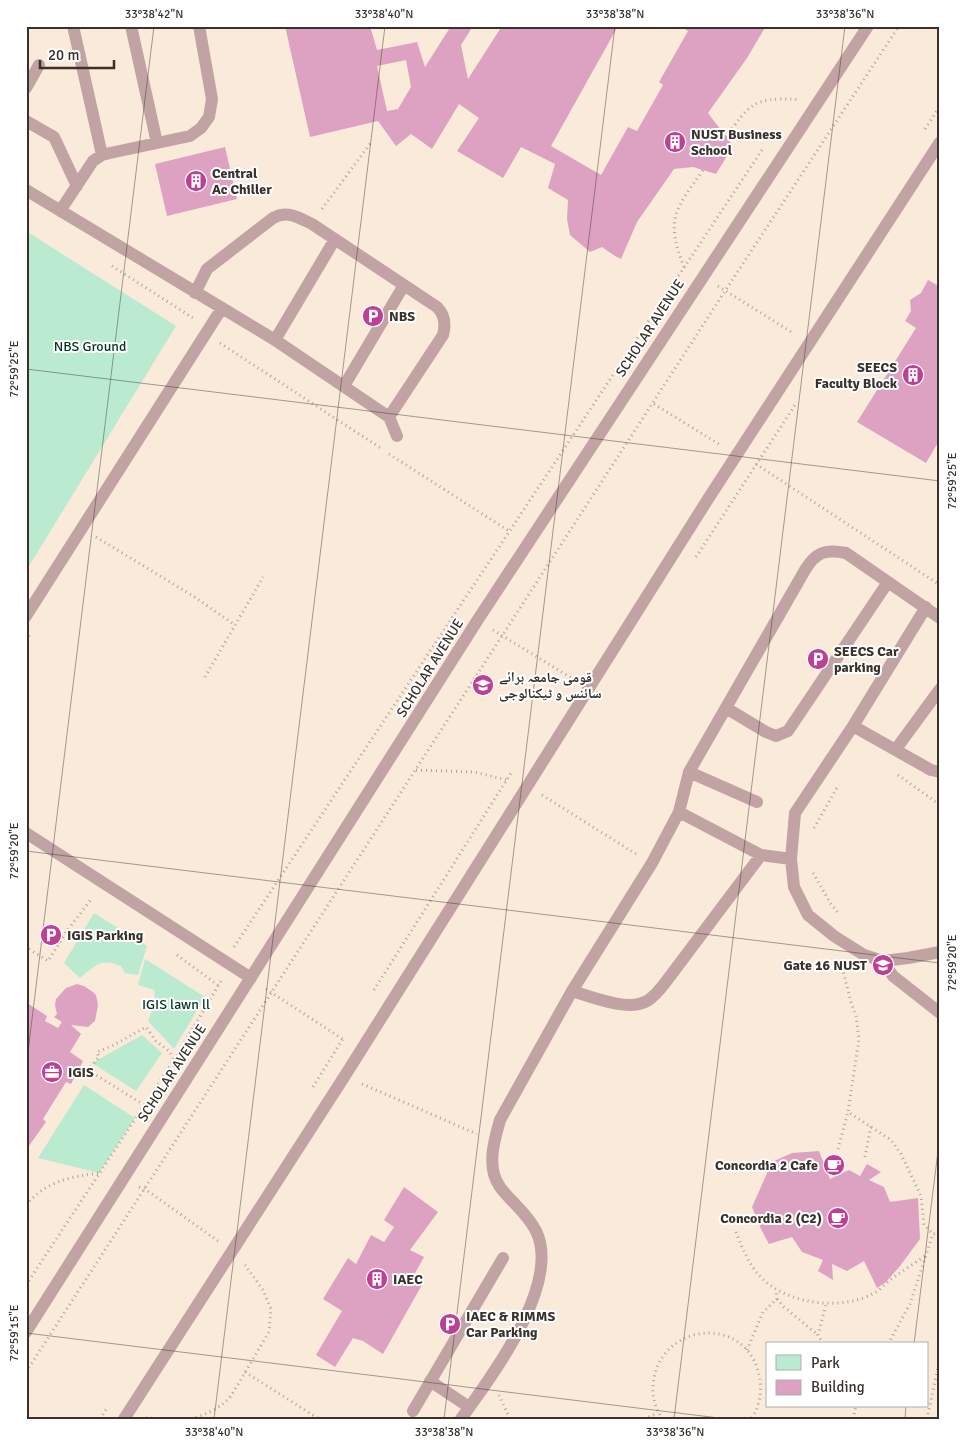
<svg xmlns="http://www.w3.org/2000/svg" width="966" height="1445" viewBox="0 0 966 1445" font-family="Signika,'Noto Naskh Arabic',sans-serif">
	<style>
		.green { fill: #baebd1 }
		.building { fill: #dda2c2; fill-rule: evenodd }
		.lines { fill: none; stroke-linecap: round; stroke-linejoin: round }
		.path { stroke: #b0a397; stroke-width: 3; stroke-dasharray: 1 4; stroke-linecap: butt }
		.lane { stroke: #c1a3a3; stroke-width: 12 }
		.ticks { fill: none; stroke: #39322c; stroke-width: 1; stroke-opacity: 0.45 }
		.labels { text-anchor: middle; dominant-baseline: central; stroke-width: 4; stroke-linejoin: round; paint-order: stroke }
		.poi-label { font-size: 14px; font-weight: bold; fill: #39322c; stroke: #fff; text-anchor: start }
		.street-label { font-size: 14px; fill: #39322c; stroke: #fff }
		.park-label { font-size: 14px; fill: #003622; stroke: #fff }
		.neatline { fill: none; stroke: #39322c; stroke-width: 2 }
		.ticks-label { font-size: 12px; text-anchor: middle; fill: #39322c }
	</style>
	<rect width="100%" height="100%" fill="#faeada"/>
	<path class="green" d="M26,231l150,95 -150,245z
		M94,913l53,33 -9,29 -13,-2 -4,-7c-21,-8 -24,-2 -41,12l-16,-15z
		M145,959l60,38 -31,52 -26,-28 7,-19 -1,-12 -16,-5z
		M142,1035l20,18 -26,38 -44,-28z
		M84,1085l51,33 -36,55 -61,-15z"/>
	<path class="building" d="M285,26h85l7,24 40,-8 8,25 26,-41h22l-12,19 7,34 34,-53h116l-67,120 50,29 27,-48 9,4 26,-46 -4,-3 29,-51 -8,-5h86l-19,32 -39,55 25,33 -17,28 -23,-7 -19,2 -37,53 -16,37 -6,-3 -13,-9 -12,5 -20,-17 -3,-16 1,-19 -20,-12 7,-24 -34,-17 -18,31 -46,-27 22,-33 -20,-14 -27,45 -21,-15 -15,12 -18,-25 -68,16zM406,60l5,27 -13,22 -11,2 -10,-45z
		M225,147l12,52 -70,17 -12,-52z
		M928,280l9,5 3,-4v158l-14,24 -69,-41 59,-94 -11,-7 6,-10 -1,-11 11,-7z
		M77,984l7,2 9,6 3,3 2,10 -3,16 -7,6 -17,-2 10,9 -11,18 13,9 -12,23 -5,-2 -23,37 3,3 -20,28v-146l1,-1 20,13 -2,5 13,7 4,-6 -8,-5 3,-3 -2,-9 1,-6 10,-11z
		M819,1151l11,28 19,-9 11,6 7,-12 14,8 -12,8 15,7 6,15 28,-4 2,41 -20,27 -14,16 -9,6 -13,-27 -17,10 -15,-7 1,16 -15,-9 5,-11 -21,-8 -10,-15 -23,7 -8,-15 -9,-22 20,-45 20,-9z
		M404,1187l34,25 -28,38 14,7 -10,18 9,8 -40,71 -20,-13 -10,-3 -18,29 -19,-12 26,-44 -19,-12 25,-41 8,6 15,-29 13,7 10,-15 -10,-7z"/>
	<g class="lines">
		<path class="path" d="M925,129l15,-23
			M726,137c24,-33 27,-39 69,-38l4,2
			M322,209l50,-68
			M112,266l81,52
			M684,267c-19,-48 -9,-57 19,-97
			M718,286l75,47
			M220,343l162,106
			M654,404l68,42
			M389,454l120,77
			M756,464l184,121
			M96,537l97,59 42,29
			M696,557l99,-152
			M493,630l80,49
			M26,640l4,-6
			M205,677l58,-100
			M416,770l58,2 33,8
			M898,775l42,30
			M542,795l94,59
			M814,828l24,-42
			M813,873l18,31 8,10
			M234,947l528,-797
			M26,953l3,-4 19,12 19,-30 25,-33
			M177,955l42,31
			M841,963l10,39 5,14 3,23 -11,73 43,28 10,14 20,42 3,29 9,9
			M266,989l78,51
			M374,990l137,-217
			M362,1084l115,50
			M313,1087l31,-50
			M144,1105l-56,-35 11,-13 -2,-5 15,-6 34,-19 10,14 14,11 4,8
			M838,1149l10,-37
			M865,1157l6,-31
			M139,1187l6,2 73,52
			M26,1205c21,-24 43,-28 73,-32
			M736,1232c7,18 14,36 29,49 27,24 79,30 111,11 5,-3 9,-8 14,-12 12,-9 25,-17 38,-26
			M26,1285l148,-225 47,-79
			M777,1299l7,8 34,28
			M823,1344l-5,-9 8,-31
			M888,1344l22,-40 23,-70 7,-1
			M747,1350l16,-38 14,-13 -1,-9
			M26,1372l699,-1081 174,-265
			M245,1372l74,47
			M499,1395l11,24
			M146,1418l14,1
			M100,1419l7,-11
			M191,1419c15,-5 29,-10 40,-23l38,-64 2,-23 -8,-19 -18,-25
			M644,1419l14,-6
			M663,1419c-7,-9 -11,-21 -10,-32 3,-63 89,-74 105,-16 5,16 3,34 -7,48
			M853,1419l3,-13
			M927,1419l13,-61"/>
		<path class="lane" d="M73,26l29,129
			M131,26l26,117
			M26,88l13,-23
			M26,121l28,16 23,49
			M26,190l196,118 -196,308
			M60,211l33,-50 9,-6 8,-2 80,-17 11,-8 8,-11 3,-18 -13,-73
			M195,293l12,-24 66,-51c14,-8 25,-1 39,6l125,83c8,8 9,17 6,28l-54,82
			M222,308l53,32 114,77 8,19
			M275,340l60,-101
			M344,386l60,-101
			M926,607l-73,119 -58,87 -4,46 3,28 14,28 26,21 30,19 19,6 10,15 47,37
			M726,708l40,24 10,4 12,-5 100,-149
			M853,726l78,44 9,2
			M896,749l44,-60
			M689,772l68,30
			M679,812l82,43 30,4
			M26,833l225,145
			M883,961l25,-3 32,-6
			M572,991c20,6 56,21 75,10 10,-6 17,-17 24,-26l90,-120
			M26,1332l451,-711 391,-595
			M430,1381l39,26
			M413,1411l90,-153
			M124,1419l222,-345 362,-575 232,-357
			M461,1419c30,-42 101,-135 75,-188 -9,-18 -25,-29 -36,-44 -14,-20 -6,-46 0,-67l72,-129 80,-128 27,-51 10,-40 116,-202c11,-18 20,-21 41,-17l94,65"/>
	</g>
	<path class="ticks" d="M26,369l914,112M26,851l914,112M26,1068l128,-1042M26,1333l701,86M914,1344l26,-209M214,1419l171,-1393M444,1419l171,-1393M674,1419l171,-1393M905,1419l1,-13"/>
	<defs>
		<g id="building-disc" transform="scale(1.125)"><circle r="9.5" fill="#bc4194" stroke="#fff"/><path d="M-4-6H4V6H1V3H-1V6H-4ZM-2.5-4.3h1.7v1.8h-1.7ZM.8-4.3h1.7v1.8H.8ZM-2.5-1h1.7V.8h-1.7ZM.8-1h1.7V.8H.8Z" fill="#fff"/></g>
		<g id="parking-disc" transform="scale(1.125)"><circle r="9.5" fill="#bc4194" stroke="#fff"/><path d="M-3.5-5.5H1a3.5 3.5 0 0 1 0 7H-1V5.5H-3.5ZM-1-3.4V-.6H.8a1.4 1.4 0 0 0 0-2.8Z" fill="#fff"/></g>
		<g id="university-disc" transform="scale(1.125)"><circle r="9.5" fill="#bc4194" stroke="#fff"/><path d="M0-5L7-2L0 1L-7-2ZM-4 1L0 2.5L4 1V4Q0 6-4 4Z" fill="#fff"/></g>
		<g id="office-disc" transform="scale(1.125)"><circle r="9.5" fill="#bc4194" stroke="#fff"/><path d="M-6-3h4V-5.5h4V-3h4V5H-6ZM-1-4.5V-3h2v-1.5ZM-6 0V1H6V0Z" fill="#fff"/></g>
		<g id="cafe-disc" transform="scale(1.125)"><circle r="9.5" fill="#bc4194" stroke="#fff"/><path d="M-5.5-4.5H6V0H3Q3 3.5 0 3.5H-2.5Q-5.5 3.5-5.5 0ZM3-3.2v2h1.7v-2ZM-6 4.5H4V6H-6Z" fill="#fff"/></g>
	</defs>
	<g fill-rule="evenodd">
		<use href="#building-disc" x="675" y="142"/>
		<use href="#building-disc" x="196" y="181"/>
		<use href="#parking-disc" x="373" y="316"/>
		<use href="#building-disc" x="913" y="375"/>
		<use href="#parking-disc" x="818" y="659"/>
		<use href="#university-disc" x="483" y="685"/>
		<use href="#parking-disc" x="51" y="935"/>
		<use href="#university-disc" x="883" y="965"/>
		<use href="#office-disc" x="52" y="1072"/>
		<use href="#cafe-disc" x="834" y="1165"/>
		<use href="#cafe-disc" x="838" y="1218"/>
		<use href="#building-disc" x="377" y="1279"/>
		<use href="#parking-disc" x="450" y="1324"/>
	</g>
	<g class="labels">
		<g class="poi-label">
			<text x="691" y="134">NUST Business<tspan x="691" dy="16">School</tspan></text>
			<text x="212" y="173">Central<tspan x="212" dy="16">Ac Chiller</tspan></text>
			<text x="389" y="316">NBS</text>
			<text x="897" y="367" text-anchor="end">SEECS<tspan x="897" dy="16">Faculty Block</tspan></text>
			<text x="834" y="651">SEECS Car<tspan x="834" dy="16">parking</tspan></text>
			<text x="499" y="677">قومی جامعہ برائے<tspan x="499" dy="16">سائنس و ٹیکنالوجی</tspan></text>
			<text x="67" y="935">IGIS Parking</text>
			<text x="867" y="965" text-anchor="end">Gate 16 NUST</text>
			<text x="68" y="1072">IGIS</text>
			<text x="818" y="1165" text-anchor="end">Concordia 2 Cafe</text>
			<text x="822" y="1218" text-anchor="end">Concordia 2 (C2)</text>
			<text x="393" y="1279">IAEC</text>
			<text x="466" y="1316">IAEC &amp; RIMMS<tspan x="466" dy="16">Car Parking</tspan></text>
		</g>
		<g class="street-label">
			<text transform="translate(650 328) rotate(-57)">SCHOLAR AVENUE</text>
			<text transform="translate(430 668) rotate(-58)">SCHOLAR AVENUE</text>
			<text transform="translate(172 1073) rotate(-57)">SCHOLAR AVENUE</text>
		</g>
		<g class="park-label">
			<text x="90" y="346">NBS Ground</text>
			<text x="176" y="1004">IGIS lawn ll</text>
		</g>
	</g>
	<rect width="966" height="1445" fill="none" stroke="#ffffff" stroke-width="55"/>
	<rect x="766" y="1342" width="162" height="65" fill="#ffffff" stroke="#b0adab"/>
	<rect x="776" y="1355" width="25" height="15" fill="#baebd1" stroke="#b0adab"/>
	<text x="811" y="1368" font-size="15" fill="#39322c">Park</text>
	<rect x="776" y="1380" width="25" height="15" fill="#dda2c2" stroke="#b0adab"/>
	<text x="811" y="1392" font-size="15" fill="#39322c">Building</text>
	<path d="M40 60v8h74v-8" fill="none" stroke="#39322c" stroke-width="2.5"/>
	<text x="48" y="60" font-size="15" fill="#39322c" stroke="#ffffff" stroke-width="4" paint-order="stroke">20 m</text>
	<rect x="28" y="28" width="910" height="1390" class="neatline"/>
	<g class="ticks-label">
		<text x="154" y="18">33°38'42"N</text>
		<text x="384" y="18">33°38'40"N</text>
		<text x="615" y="18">33°38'38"N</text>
		<text x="845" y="18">33°38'36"N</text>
		<text transform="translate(14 369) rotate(-90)" y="4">72°59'25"E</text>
		<text transform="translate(952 481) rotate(-90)" y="4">72°59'25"E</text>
		<text transform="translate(14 851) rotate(-90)" y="4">72°59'20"E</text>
		<text transform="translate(952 963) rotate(-90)" y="4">72°59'20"E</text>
		<text transform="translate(14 1333) rotate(-90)" y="4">72°59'15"E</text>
		<text x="214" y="1436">33°38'40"N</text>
		<text x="444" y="1436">33°38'38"N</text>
		<text x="675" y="1436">33°38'36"N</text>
	</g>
</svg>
